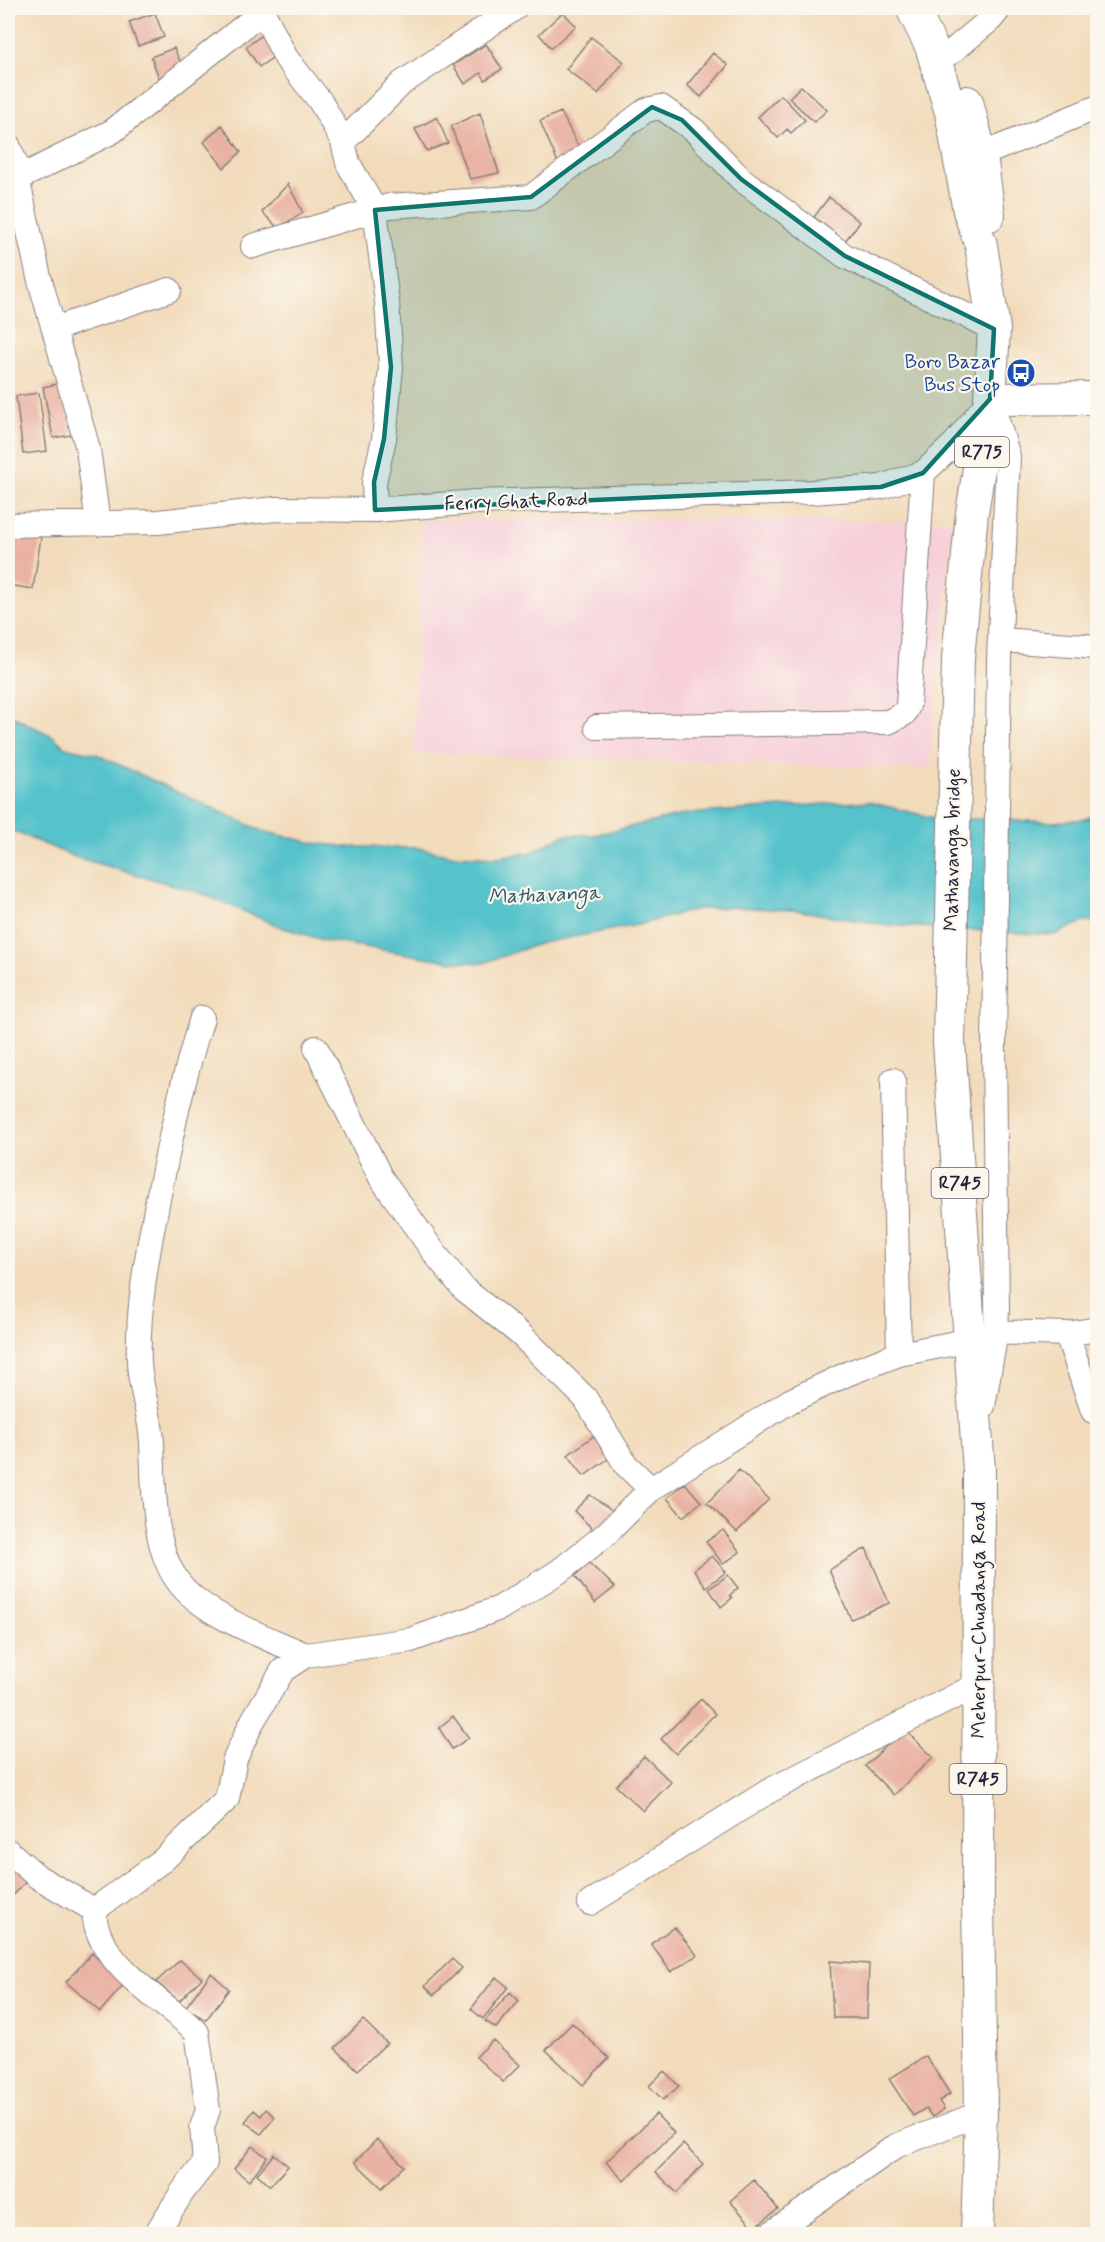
<svg xmlns="http://www.w3.org/2000/svg" width="1105" height="2242" viewBox="0 0 1105 2242" font-family="Mynerve,sans-serif">
	<style>
		.built { fill: #f6cfd9 }
		.water { fill: #56c3cc; stroke: #3c7284; stroke-width: 1.5 }
		.building { fill: #e9b2a3 }
		.lines { fill: none; stroke-linecap: round; stroke-linejoin: round }
		.minor-casing { stroke: #8a7e7b; stroke-width: 26 }
		.major-casing { stroke: #8a7e7b; stroke-width: 34 }
		.minor { stroke: #fff; stroke-width: 24 }
		.major { stroke: #fff; stroke-width: 32 }
		.marked { fill: #0f766e; fill-opacity: 0.2; stroke: #0f766e; stroke-width: 4.5; stroke-linejoin: round }
		.labels { text-anchor: middle; dominant-baseline: central; stroke-width: 4.5; stroke-linejoin: round; paint-order: stroke }
		.shield { fill: #fbf7ec; stroke: #636270; stroke-width: 1.5 }
		.shield-label { font-size: 18px; font-weight: bold; fill: #22223b }
		.transit-label { font-size: 20px; fill: #164399; stroke: #fbf7ec; text-anchor: end }
		.street-label { font-size: 20px; fill: #22223b; stroke: #fbf7ec }
		.water-label { font-size: 21px; font-style: italic; fill: #345a6e; stroke: #fbf7ec }
	</style>
	<rect width="100%" height="100%" fill="#fbf7ec"/>
	<filter id="ink" filterUnits="userSpaceOnUse"><feTurbulence type="fractalNoise" baseFrequency=".0167" numOctaves="2"/><feDisplacementMap in="SourceGraphic" scale="12" xChannelSelector="R" yChannelSelector="G"/><feConvolveMatrix kernelMatrix="1 2 1 2 8 2 1 2 1" color-interpolation-filters="sRGB"/></filter>
	<filter id="wash" filterUnits="userSpaceOnUse"><feTurbulence type="fractalNoise" baseFrequency=".008" numOctaves="4" result="noise"/><feDisplacementMap in="SourceGraphic" scale="24" xChannelSelector="R" yChannelSelector="G"/><feGaussianBlur stdDeviation="1.35" result="paint"/><feColorMatrix in="noise" values="0 0 0 0 0 0 0 0 0 0 0 0 0 0 0 0 0 1.4 0 .05"/><feComposite in="paint" operator="in"/></filter>
	<g filter="url(#wash)">
		<rect width="100%" height="100%" fill="#f2dbbb"/>
		<path class="built" d="M422,519l531,2 -23,248 -517,-16z"/>
		<path class="water" d="M8,714l44,22 13,11 31,7 166,77 51,12 36,4 69,1 33,7 46,2 33,-4 34,-18h30l93,-21 153,-11 29,-1 65,16 37,1 83,3 31,-3 12,-5v108h-14l-29,13 -167,-10 -92,-15 -65,-3 -32,2 -61,16 -96,18 -58,20 -33,-2 -127,-21 -42,-13 -83,-35 -123,-35 -67,-28z"/>
		<g id="blocks">
			<path class="building" d="M563,12l13,14 -25,22 -12,-14z
				M155,13l9,24 -26,9 -9,-24z
				M266,32l13,21 -20,14 -13,-20z
				M591,37l33,25 -26,32 -32,-25z
				M486,44l16,25 -17,11 -4,-7 -16,11 -12,-19z
				M174,48l9,20 -24,10 -8,-21z
				M713,53l15,12 -27,32 -14,-12z
				M801,86l26,24 -13,12 -25,-24z
				M781,95l24,25 -14,13 -4,-4 -9,9 -20,-21z
				M561,112l21,42 -23,11 -19,-44z
				M480,113l19,60 -29,6 -19,-53z
				M437,117l11,26 -21,8 -12,-22z
				M222,125l19,27 -17,16 -20,-26z
				M288,184l15,29 -25,15 -16,-16z
				M829,197l31,25 -15,19 -31,-24z
				M21,215l3,18 -16,3v-19z
				M62,383l10,52 -19,3 -10,-51z
				M39,393l8,58 -24,3 -7,-58z
				M8,533l33,4 -8,52 -25,-4z
				M596,1434l16,22 -28,20 -16,-21z
				M739,1470l30,29 -32,33 -30,-29z
				M685,1483l16,19 -18,15 -16,-19z
				M590,1495l26,18 -19,20 -23,-22z
				M723,1530l17,22 -17,12 -17,-22z
				M866,1548l23,55 -38,16 -22,-49z
				M712,1556l14,16 -20,15 -12,-17z
				M589,1563l26,24 -20,16 -20,-27z
				M728,1575l10,13 -8,7 2,3 -11,9 -12,-18z
				M701,1699l14,15 -39,40 -15,-15z
				M453,1716l16,22 -17,11 -13,-21z
				M904,1729l29,28 -39,38 -29,-29z
				M644,1756l27,26 -28,29 -27,-25z
				M8,1859l22,18 -22,24z
				M674,1927l23,28 -26,17 -20,-28z
				M92,1953l32,31 -24,28 -34,-30z
				M452,1959l10,9 -28,27 -9,-9z
				M180,1960l22,18 -23,23 -23,-19z
				M830,1961l39,3 -2,54h-34z
				M211,1973l18,16 -23,31 -21,-12z
				M496,1977l12,10 -25,32 -12,-10z
				M510,1992l9,9 -23,27 -11,-7z
				M363,2020l24,23 -29,27 -23,-22z
				M572,2023l37,35 -26,27 -37,-35z
				M493,2040l27,25 -17,17 -27,-25z
				M926,2056l24,38 -11,7 5,8 -12,8 -6,-9 -13,8 -24,-37z
				M664,2071l15,15 -16,14 -14,-14z
				M266,2109l9,8 -14,17 -16,-12 9,-12 7,6z
				M656,2114l18,19 -50,48 -18,-19z
				M377,2139l27,27 -22,22 -27,-26z
				M683,2144l20,20 -26,29 -21,-21z
				M252,2146l15,11 -18,24 -15,-12z
				M274,2154l14,12 -18,20 -13,-12z
				M754,2180l24,29 -24,19 -24,-27z"/>
		</g>
	</g>
	<g filter="url(#ink)">
		<use href="#blocks" fill-opacity="0" stroke="#8a7e7b" stroke-width="1.5"/>
		<g class="lines">
			<g class="minor-casing">
				<path id="minor" d="M261,8l25,50 34,43 15,26 8,15 5,21 27,47 12,92 4,65 -7,72 -10,43 1,28
					M950,53l41,-34 9,-11
					M343,142l59,-59 113,-75
					M8,145l13,32 -3,5 21,95 49,172 10,75
					M966,161l132,-54
					M21,177l92,-46 150,-120
					M253,246l136,-40 142,-9 115,-87 15,-3 33,23 47,49 104,77 149,73
					M54,329l115,-39
					M8,525l150,-3 118,-13 99,1 101,-8 336,-10 69,-5 42,-14 32,-30 35,-44
					M1001,640l97,7
					M597,727l291,-5 16,-8 4,-8 15,-233
					M202,1018c-20,62 -32,123 -45,186 -10,52 -20,105 -18,158 1,27 12,54 13,81 2,41 0,102 25,137 24,35 91,58 129,75
					M316,1048l65,130 55,77 28,34 56,45 65,64 41,67 25,24
					M893,1080l6,274
					M996,1332l71,2 31,-5
					M1067,1334l26,77
					M983,1406l13,-74 1,-24 -3,-260 5,-389 9,-203 -17,-55
					M8,1851l30,26 56,33
					M590,1903l179,-112 210,-107
					M156,2234l27,-43 22,-28 -3,-36 6,-17 -11,-78c-36,-33 -102,-69 -103,-122l69,-50 64,-61 8,-40 17,-37 31,-52 23,-15 105,-15 89,-32 58,-36 47,-37 46,-46 139,-88 59,-28 50,-19 72,-14
					M770,2234l126,-88 85,-33"/>
			</g>
			<g class="major-casing">
				<path id="major" d="M912,8l19,38 20,66 18,99 12,34 13,84 -4,70 -18,114 -14,145 -9,384 30,429 -1,429 3,213 -4,121
					M967,102l14,54 8,59
					M990,399l108,-1"/>
			</g>
			<use href="#minor" class="minor"/>
			<use href="#major" class="major"/>
		</g>
	</g>
	<path class="marked" d="M652,107l30,13 59,59 104,77 149,73 -4,70 -67,74 -42,14 -506,23 -1,-28 10,-43 7,-72 -16,-157 156,-13z"/>
	<defs>
		<g id="bus-disc" transform="scale(1.5)"><circle r="9.5" fill="#1a4fb4" stroke="#fbf7ec"/><path d="M-5-6H5V4H4V6H2V4H-2V6H-4V4H-5ZM-3.5-4V0h7V-4ZM-3.5 1.2v1.5H-2V1.2ZM2 1.2v1.5H3.5V1.2Z" fill="#fff"/></g>
	</defs>
	<g fill-rule="evenodd">
		<use href="#bus-disc" x="1021" y="373"/>
	</g>
	<g class="labels">
		<g class="shield">
			<rect x="955" y="437" width="54" height="30" rx="4.5"/>
			<rect x="931.5" y="1168" width="57" height="30" rx="4.5"/>
			<rect x="949.5" y="1764" width="57" height="30" rx="4.5"/>
		</g>
		<g class="shield-label">
			<text x="982" y="452">R775</text>
			<text x="960" y="1183">R745</text>
			<text x="978" y="1779">R745</text>
		</g>
		<g class="transit-label">
			<text x="1000" y="362">Boro Bazar<tspan x="1000" dy="23">Bus Stop</tspan></text>
		</g>
		<g class="street-label">
			<text transform="translate(516 502) rotate(-2)">Ferry Ghat Road</text>
			<text transform="translate(953 850) rotate(-89)">Mathavanga bridge</text>
			<text transform="translate(979 1620) rotate(-90)">Meherpur-Chuadanga Road</text>
		</g>
		<g class="water-label">
			<text transform="translate(544 895) rotate(-2)">Mathavanga</text>
		</g>
	</g>
	<rect width="1105" height="2242" fill="none" stroke="#fbf7ec" stroke-width="30"/>
</svg>
